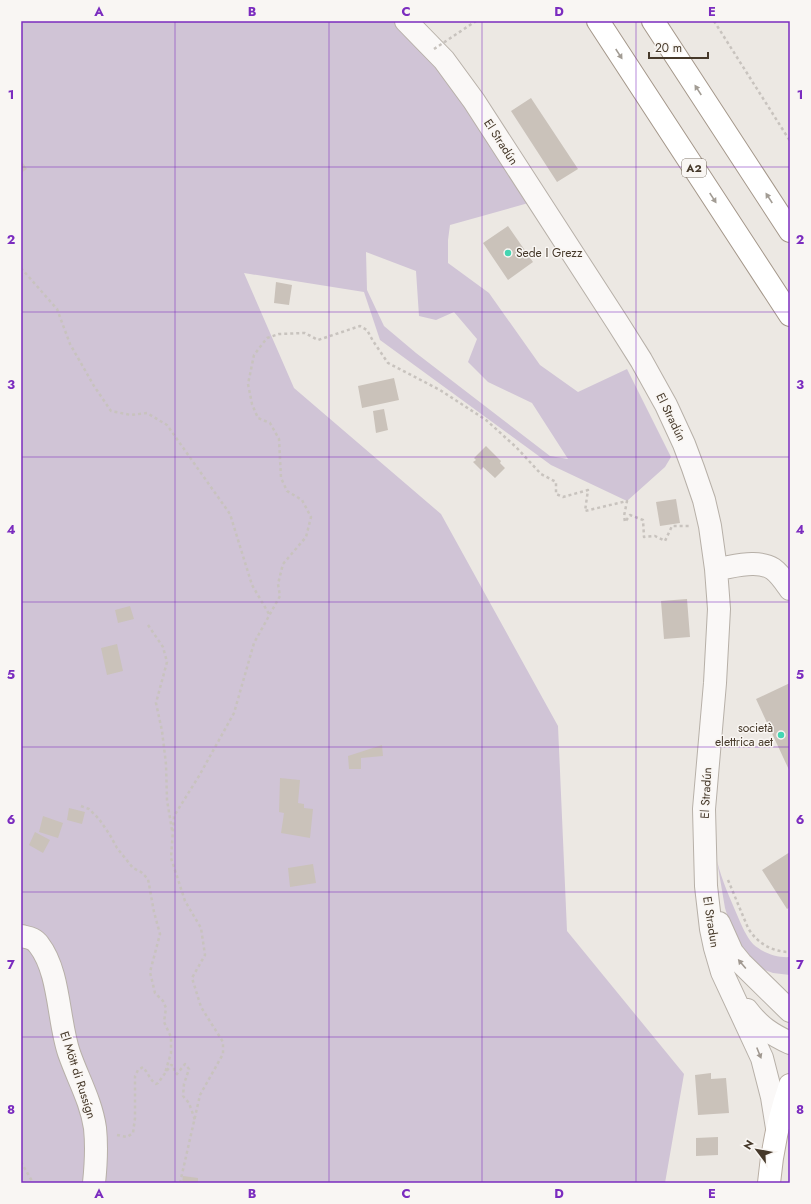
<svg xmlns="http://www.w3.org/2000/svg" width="811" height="1204" viewBox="0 0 811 1204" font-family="Jost,sans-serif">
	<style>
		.green { fill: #d0c4d6; fill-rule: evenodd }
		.building { fill: #cac2ba }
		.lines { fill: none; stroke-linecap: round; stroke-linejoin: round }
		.minor-casing { stroke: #b7b0a8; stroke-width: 24 }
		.major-casing { stroke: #b8ada2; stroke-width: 24 }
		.highway-casing { stroke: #a4978a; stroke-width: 24 }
		.path { stroke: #c8c3be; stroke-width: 2.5; stroke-dasharray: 3 3; stroke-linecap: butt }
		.minor { stroke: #faf8f7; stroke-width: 22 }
		.major { stroke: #fff; stroke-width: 22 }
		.highway { stroke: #fff; stroke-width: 22 }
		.path-bridge { stroke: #c8c3be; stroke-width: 2.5; stroke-dasharray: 3 3; stroke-linecap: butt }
		.oneway { fill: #a29c94 }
		.oneway2 { fill: #a09890 }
		.grid { fill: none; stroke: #7b2cbf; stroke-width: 1; stroke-opacity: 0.55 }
		.poi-dot { fill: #44d5b2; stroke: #f9f6f3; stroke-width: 1.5 }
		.labels { text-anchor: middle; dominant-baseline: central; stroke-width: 3; stroke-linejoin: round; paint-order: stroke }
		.shield { fill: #f9f6f3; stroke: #7c7266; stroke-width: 1 }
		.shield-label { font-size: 11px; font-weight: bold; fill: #46392a }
		.street-label { font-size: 12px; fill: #46392a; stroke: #f9f6f3 }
		.poi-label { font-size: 12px; fill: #46392a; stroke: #f9f6f3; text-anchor: start }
		.neatline { fill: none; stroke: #7b2cbf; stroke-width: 1.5 }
		.grid-label { font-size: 13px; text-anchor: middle; font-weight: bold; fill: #7b2cbf }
	</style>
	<rect width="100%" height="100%" fill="#ece8e3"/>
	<path class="green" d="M21,21h385l133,179 -89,25 -2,15v23l41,30 51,72 38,27 49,-23 44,88 -6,10 -38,34 -76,-36 -171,-125 -16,-48 -120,-19 50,115 147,126 117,212 9,205 117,143 -19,109h-644zM366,252l50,19 3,45 17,4 18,-8 23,27 -9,23 20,20 44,21 36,56 -18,-3 -134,-103 -32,-27 -17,-36z
		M717,861c5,20 13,37 21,56 4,9 8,19 15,27 10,9 24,14 37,13v18l-17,-2 -11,-4 -22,-21 -11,-27 -4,-13z"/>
	<path class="building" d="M531,98l47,71 -21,13 -46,-71z
		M21,160l6,9 -6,4z
		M508,226l25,36 -25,18 -25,-37z
		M276,282l16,3 -3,20 -15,-2z
		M394,378l5,22 -37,8 -4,-22z
		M384,409l4,21 -12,3 -3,-22z
		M486,446l15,15 -1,2 5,5 -10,10 -12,-11 -2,3 -8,-8 3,-2 -2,-2z
		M676,499l4,24 -20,3 -4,-24z
		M687,599l3,38 -26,2 -3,-38z
		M130,606l4,13 -16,4 -3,-13z
		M117,644l6,27 -16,4 -6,-27z
		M790,683v89l-34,-73z
		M382,745l1,11 -22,2v11h-12l-1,-13z
		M280,778l20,2 -2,23 6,1v4l9,1 -3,29 -29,-5 3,-20 -5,-1z
		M69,808l16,4 -3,12 -15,-4z
		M43,816l20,7 -5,15 -19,-6z
		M35,832l15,8 -7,13 -14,-8z
		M790,852v55l-3,2 -25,-39z
		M313,864l3,19 -26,4 -2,-19z
		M711,1073v6l15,-1 3,35 -31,2 -3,-40z
		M718,1137v18l-22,1v-18z
		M183,1176l15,2v5h-16z"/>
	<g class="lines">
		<g class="minor-casing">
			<path id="minor" d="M406,21l38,39 30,41 143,221 24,38 25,45 18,39 9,24 11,32 6,26 6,43 3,40 -4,74 -11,126 2,77 5,43 4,19 7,24 40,86 10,39 5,31
				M716,569c17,-2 42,-10 57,0 7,5 12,13 17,20
				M719,923l13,29 9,11 49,48
				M21,936c8,2 13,2 18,9 21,27 19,76 30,108 9,26 22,48 26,75 2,19 1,36 -1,55
				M747,1010c13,17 24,24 43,33"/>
		</g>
		<g class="major-casing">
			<path id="major" d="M769,1183c3,-34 10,-66 21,-98"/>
		</g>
		<g class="highway-casing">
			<path id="highway" d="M598,21l192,294
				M653,21l137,210"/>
		</g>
		<path class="path" d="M714,21l76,120
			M21,268l36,41 13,35 24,42 17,25 20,4 16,-2 20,12 63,89 22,71 17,29
			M148,625l15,22 4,15 -11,41 6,28 4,33 1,36 5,30
			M81,806l8,3 10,10 11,16 7,13 16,20 8,4 7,7 6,33 6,22 -10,38 5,21 8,8 3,7 -2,14 7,15v16l-6,20
			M728,880l20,48c9,15 24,24 42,24
			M117,1135l10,2 6,-4 2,-15v-42l3,-6 5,-3c5,6 7,13 13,17l2,-1 13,-18 3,1v5l3,3 8,-10 4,5 -5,15 -1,12 6,7 6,17
			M21,1162l11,19v2
			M180,1183l20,-88 23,-41v-12l-22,-35 -9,-29 13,-23 -4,-27 -16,-27 -14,-43 3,-42 25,-40 35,-63 20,-70 26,-47 -2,-12 5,-20 23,-27 5,-20 -9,-17 -15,-9 -6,-13 -2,-39 -9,-16 -12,-5 -6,-14 -4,-20 6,-29 13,-17 12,-4 26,-1 13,7 42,-14 7,4 6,11 15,22 52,27 46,30 30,27 25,27 15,8v12l7,3 25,-7 -3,21 42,-10 -3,15 1,6 5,-7 13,5 1,17 11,-1 10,5 7,-15h18"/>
		<use href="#minor" class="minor"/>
		<use href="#major" class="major"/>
		<use href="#highway" class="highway"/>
		<path class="path-bridge" d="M434,49l42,-28"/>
	</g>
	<defs><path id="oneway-solid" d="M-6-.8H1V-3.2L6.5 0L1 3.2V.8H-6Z"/></defs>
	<g class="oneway">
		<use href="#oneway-solid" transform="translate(619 54) rotate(57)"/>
		<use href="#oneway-solid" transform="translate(698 90) rotate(-123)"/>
		<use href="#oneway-solid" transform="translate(713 198) rotate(57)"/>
		<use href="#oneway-solid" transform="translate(769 198) rotate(-123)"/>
	</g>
	<g class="oneway2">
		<use href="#oneway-solid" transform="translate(742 964) rotate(-130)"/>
		<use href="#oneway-solid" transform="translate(759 1053) rotate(68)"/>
	</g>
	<path class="grid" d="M175,21v1162M329,21v1162M482,21v1162M636,21v1162M21,167h769M21,312h769M21,457h769M21,602h769M21,747h769M21,892h769M21,1037h769"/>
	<g class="poi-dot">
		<circle cx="508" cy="253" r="4"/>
		<circle cx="781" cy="735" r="4"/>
	</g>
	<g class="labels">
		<rect class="shield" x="682" y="159" width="24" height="18" rx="3"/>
		<g class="shield-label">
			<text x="694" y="168">A2</text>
		</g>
		<g class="street-label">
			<text transform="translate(501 142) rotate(57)">El Stradún</text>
			<text transform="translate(671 417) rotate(64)">El Stradún</text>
			<text transform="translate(706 793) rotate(-87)">El Stradún</text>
			<text transform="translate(711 922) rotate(81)">El Stradun</text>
			<text transform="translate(78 1075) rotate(72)">El Mött di Russígn</text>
		</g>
		<g class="poi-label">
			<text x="516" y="253">Sede I Grezz</text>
			<text x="773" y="728" text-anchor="end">società<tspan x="773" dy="14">elettrica aet</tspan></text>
		</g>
	</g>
	<rect width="811" height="1204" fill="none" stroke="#f9f6f3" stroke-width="44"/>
	<g transform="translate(757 1150) rotate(302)" stroke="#f9f6f3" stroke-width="3" paint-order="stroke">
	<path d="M0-3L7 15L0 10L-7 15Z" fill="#46392a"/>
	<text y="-6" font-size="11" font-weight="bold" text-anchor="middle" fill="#46392a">N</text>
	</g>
	<path d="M649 52v6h59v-6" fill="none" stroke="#46392a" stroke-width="2"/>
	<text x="655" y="52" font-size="12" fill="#46392a" stroke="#f9f6f3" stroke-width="3" paint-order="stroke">20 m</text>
	<rect x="22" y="22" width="767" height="1160" class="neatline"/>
	<g class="grid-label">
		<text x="99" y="16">A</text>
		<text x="252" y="16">B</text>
		<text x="406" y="16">C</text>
		<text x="559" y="16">D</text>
		<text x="712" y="16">E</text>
		<text x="11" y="99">1</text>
		<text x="800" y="99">1</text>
		<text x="11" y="244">2</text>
		<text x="800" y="244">2</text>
		<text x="11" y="389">3</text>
		<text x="800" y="389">3</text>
		<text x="11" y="534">4</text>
		<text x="800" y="534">4</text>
		<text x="11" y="679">5</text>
		<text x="800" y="679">5</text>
		<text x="11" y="824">6</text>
		<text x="800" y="824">6</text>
		<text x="11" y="969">7</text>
		<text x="800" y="969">7</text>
		<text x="11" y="1114">8</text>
		<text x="800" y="1114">8</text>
		<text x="99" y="1198">A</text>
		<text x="252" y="1198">B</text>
		<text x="406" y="1198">C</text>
		<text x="559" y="1198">D</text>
		<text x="712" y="1198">E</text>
	</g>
</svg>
